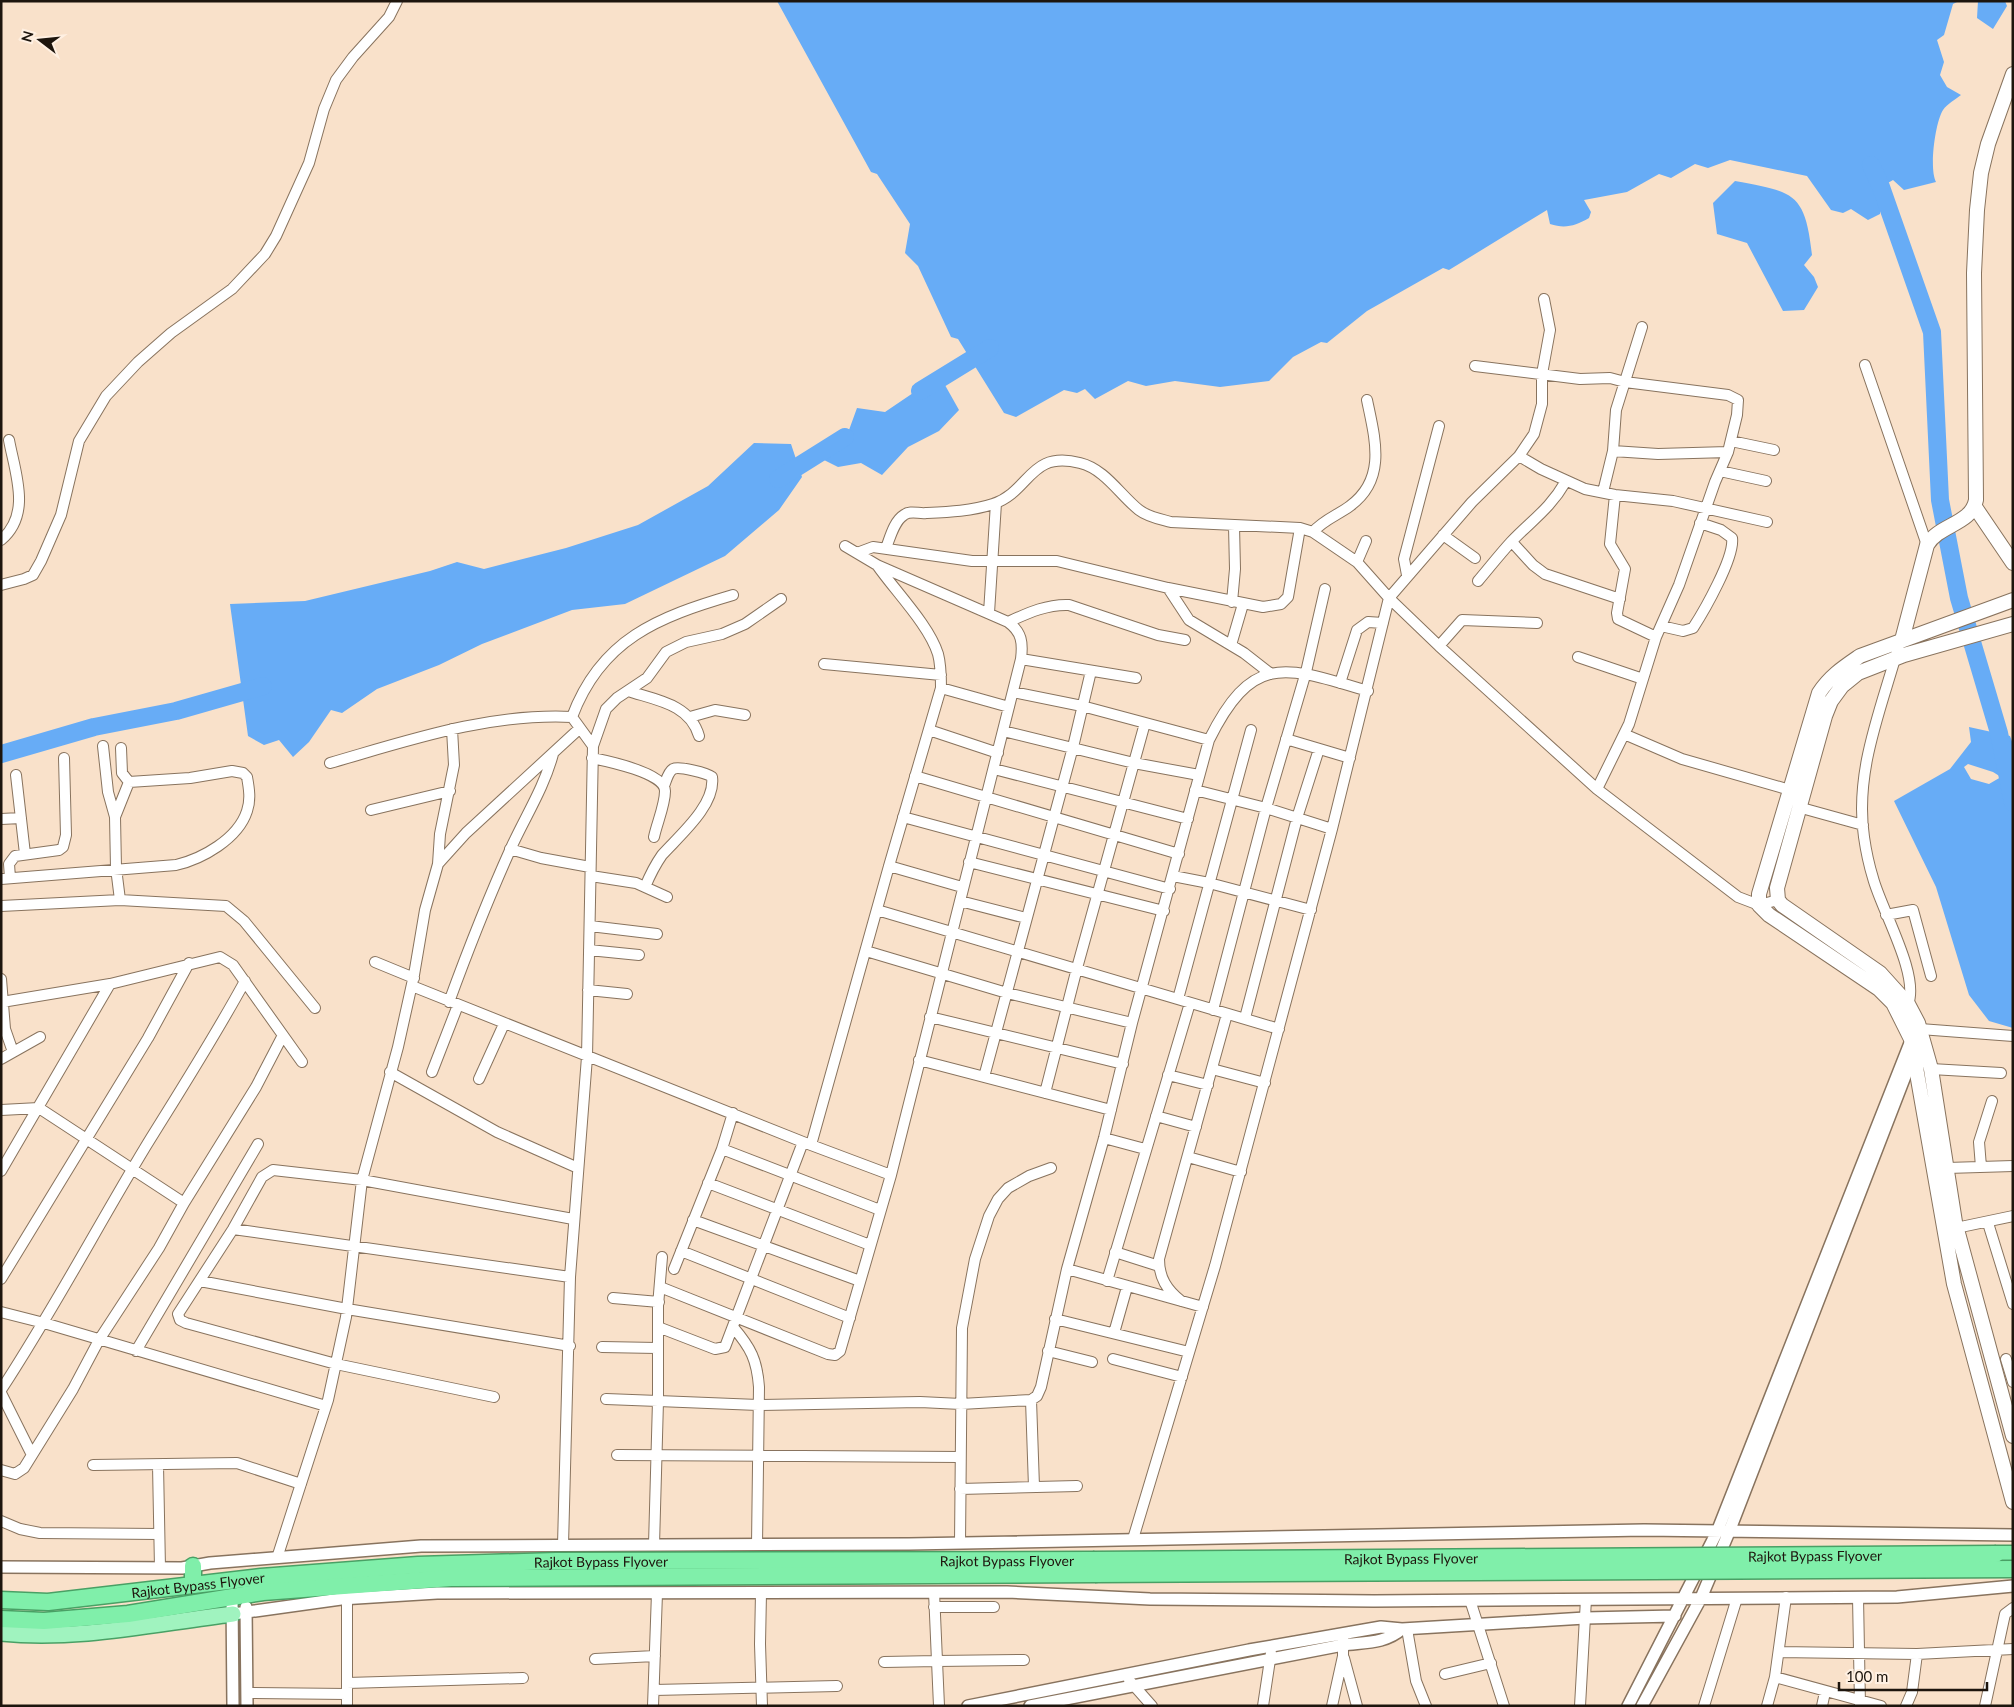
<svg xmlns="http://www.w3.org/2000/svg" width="2014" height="1707" viewBox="0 0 2014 1707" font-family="Lato,sans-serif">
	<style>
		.water { fill: #67acf6; fill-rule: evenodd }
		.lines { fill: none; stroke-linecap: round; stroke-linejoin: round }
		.river { stroke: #67acf6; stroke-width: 18 }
		.minor-casing { stroke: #88735e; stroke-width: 12 }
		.tertiary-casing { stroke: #88735e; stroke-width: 14 }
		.secondary-casing { stroke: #88735e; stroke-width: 16 }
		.primary-casing { stroke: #49a065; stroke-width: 18 }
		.trunk-casing { stroke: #49a065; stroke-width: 19 }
		.minor { stroke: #fff; stroke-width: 10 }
		.tertiary { stroke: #fff; stroke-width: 11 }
		.secondary { stroke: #fff; stroke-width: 14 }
		.primary { stroke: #a0f3bf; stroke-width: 15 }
		.trunk { stroke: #80efaa; stroke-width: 16 }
		.trunk-bridge-casing { stroke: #49a065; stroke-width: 19; stroke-linecap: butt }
		.trunk-bridge { stroke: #80efaa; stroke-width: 16 }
		.labels { text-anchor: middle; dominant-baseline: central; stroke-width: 5; stroke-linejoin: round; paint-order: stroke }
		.street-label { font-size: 14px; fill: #1d150d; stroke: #fff0e2 }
	</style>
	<rect width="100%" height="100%" fill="#f9e1ca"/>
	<path class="water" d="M777,1h1182l-6,3 -9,31 -7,5 7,22 -4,13 7,12 14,8c-5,4 -14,9 -18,15 -8,13 -14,59 -7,72l-32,8 -11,-10 -12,7 -1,27 -12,6 -17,-11 -8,4 -12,-3 -24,-34 -77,-16 -22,8 -13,-4 -24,14 -12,-4 -32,18 -43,8 7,12 -2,6c-14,8 -24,11 -39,6l-3,-14 -98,60 -6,-2 -76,43 -40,32 -6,-1 -28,15 -24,24 -49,6 -45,-6 -29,5 -18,-5 -33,18 -10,-10 -8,4 -13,-3 -48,27 -12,-4 -46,-74 -7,-2 -33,-71 -13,-13 5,-29 -33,-50 -6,-2z
		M1978,1h27l2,5 -14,23 -16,-11z
		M1735,181c58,11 70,10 77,74l-8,10 10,12 4,10 -14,23 -21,1 -36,-68 -30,-9 -4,-31z
		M941,378l18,32 -20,21 -31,16 -26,28 -21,-12 -23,4 -16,-8 8,-22 19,-7 8,-22 28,4 31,-21 7,-9z
		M754,443l37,1 11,33 -23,33 -54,46 -100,48 -53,6 -90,34 -43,21 -62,24 -35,24 -11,-3 -22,32 -16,15 -14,-17 -15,5 -16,-9 -18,-132 75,-3 125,-30 27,-9 27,7 82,-21 72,-23 70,-39z
		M1969,727l41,9 3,8v284l-24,-7 -20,-26 -33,-108 -42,-86 56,-32 21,-27zM1968,764l25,8 8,5 -12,7 -18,-5 -7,-12z"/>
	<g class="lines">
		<path class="river" d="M1871,165l10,22 51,145 8,168 19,98 40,135 14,70
			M920,391l70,-43
			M778,479l67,-42
			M1,754l93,-27 82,-16 87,-25"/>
		<g class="minor-casing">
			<path id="minor" d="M1865,365l62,180
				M1475,366l105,13 30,-1 15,4 103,13 10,5 -1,15 -9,37 -13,30 -36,103 -23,52 -27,87 -32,65
				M1731,441l43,9
				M1613,451l45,3 70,-2
				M1519,456l22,13 44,20 30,6 58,6 94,21
				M1720,471l46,10
				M1603,492l10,-41 3,-41 26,-83
				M1615,495l-5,49 15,25 -8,44 1,6 38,18
				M1313,532c10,-12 25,-17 37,-26 37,-27 25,-67 17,-106
				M1443,535l32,23
				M1,540c31,-26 14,-67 8,-100
				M1512,542l21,23 12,9 75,25
				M886,548c4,-10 8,-27 18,-33 6,-5 15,-1 22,-2 22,-1 46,-2 67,-9 38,-13 36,-54 87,-41 25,6 40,32 59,47 9,7 21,9 32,12l129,6 13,4 44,30 32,36 50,48 158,143 141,108 21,8 19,-5
				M857,553l16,-6 99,14h85l111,27 95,19 18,-3 7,-7 12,-69
				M1357,562l9,-21
				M1407,575l-3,-16 35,-133
				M1478,581c11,-13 22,-27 33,-39 21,-22 39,-33 55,-61
				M1,585l23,-6 9,-4 8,-14 20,-46 18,-74 27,-45 32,-34 33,-29 61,-44 33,-35 11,-18 33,-73 15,-54 12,-29 17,-23 36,-40 8,-16
				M1168,588l21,32 55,33 27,21
				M1232,602l3,-33 -1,-43
				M989,613l7,-110
				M1008,622c20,-9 39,-18 61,-17l89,30 27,5
				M1661,626l22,5 10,-3c11,-17 42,-71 39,-90l-11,-8 -21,-7
				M1900,641c-17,64 -46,128 -36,196 2,14 5,28 9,41 8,31 47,97 35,126
				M1231,645l12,-41
				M1439,646l23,-26 75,3
				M1578,657l65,22
				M1021,659l115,19
				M824,664l117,11
				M1340,683l17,-53 11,-8 15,1
				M941,688l68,19
				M628,691c28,9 62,13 71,45
				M1013,692l69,14 127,34
				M572,717c29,-78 86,-100 161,-122
				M690,717l25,-7 30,5
				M929,730l69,23
				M1003,731l131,32 65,12
				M1624,734l58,25 108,31
				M1286,739l64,19
				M103,746l5,46 7,25 1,51 4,32
				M593,746l13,-37 11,-11 30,-20 19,-26 20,-10 36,-8 23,-10 36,-25
				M592,758c15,3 73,15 73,33 0,14 -8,32 -11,46
				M330,763c80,-23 158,-50 242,-46
				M994,769l194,50
				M16,775l9,79
				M915,776l264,78
				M1195,790l71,18 66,21
				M1798,807l65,18
				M371,810l79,-19
				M115,817l14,-35 -7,-9 -1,-25
				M903,817l267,72
				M1,819l20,-1
				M510,849l31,9 49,9
				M969,862l195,49
				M438,864l2,-30 14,-69 -2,-36
				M889,866l73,21
				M591,876l45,7 31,14
				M1173,876l36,7 102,27
				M10,878l-1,-14 6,-8 44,-6 4,-3 3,-12 -2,-77
				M1,879l175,-14c26,-6 62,-26 71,-54 4,-11 2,-23 0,-34l-4,-4 -11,-2 -42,7 -61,4
				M645,887c5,-12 10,-22 17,-32 17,-19 54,-50 50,-78 -5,-4 -33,-11 -39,-8 -5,3 -7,12 -9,17
				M960,901l66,17
				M1,906l119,-6 106,6 18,15 71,87
				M877,910l402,119
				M1886,915l27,-5 18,66
				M590,926l67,8
				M589,950l50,5
				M866,951l141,42 125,30
				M375,962l39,16
				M1,979l4,50 8,23
				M412,986l391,156 88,33c43,-172 87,-344 130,-516 2,-16 1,-27 -13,-37l-131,-57 -32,-19
				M588,990l39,4
				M1178,999l73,-269
				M2,1002l108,-18 110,-27 13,8 69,97
				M449,1002c19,-52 39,-103 62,-154 14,-31 33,-60 42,-94
				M1213,1010l53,-202 40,-136 19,-83
				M930,1017l193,47
				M1245,1018l52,-200 22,-69
				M1920,1029l93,7
				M1,1059l39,-22
				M919,1060l192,50
				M1212,1069l53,14
				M1931,1069l70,4
				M390,1072l107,60 81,36
				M432,1072l26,-67
				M1168,1075l40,10
				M984,1077l89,-330 18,-76
				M479,1079l25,-55
				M1045,1093l32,-125 68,-245
				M1,1110l38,-2 145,95
				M733,1113l-11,36 158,61
				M1156,1116l40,11
				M1104,1138l41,11
				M811,1145l78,-279 52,-178c0,-12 0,-23 -3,-34 -9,-29 -43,-63 -61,-89
				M1188,1157l53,15
				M1981,1167l-2,-25 13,-41
				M1947,1168l66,-2
				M1,1171l109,-187
				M708,1183l162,62
				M693,1220l167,61
				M1988,1223l25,81
				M1956,1228l57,-12
				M233,1229l337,48
				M681,1251l169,67
				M1115,1252l44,14
				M674,1269l48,-120
				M1067,1269l136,38
				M1,1279l147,-241 41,-75
				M200,1281l147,28 223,37
				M1107,1281l83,-278
				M660,1287l168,67 7,1 5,-4 51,-176
				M613,1298l46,4
				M1181,1301c-14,-11 -22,-23 -22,-42l68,-245
				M1,1312l43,11 282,83
				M1055,1319l134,33
				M658,1327l57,22 10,-2 78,-205
				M733,1327c18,21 24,33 26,60l-2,158
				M1114,1333l13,-46
				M602,1347l55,1
				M136,1351l122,-207
				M1048,1351l44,11
				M1113,1359l69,18
				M2006,1359l7,23
				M1,1390c52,-79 96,-163 145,-244 34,-55 68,-108 99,-165
				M1,1393l31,62
				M494,1397l-158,-33 -150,-41 -6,-3 -2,-6 55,-85 29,-52 11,-7 89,10 211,39
				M606,1399l52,2v-95l4,-49
				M1031,1400l3,87
				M617,1455l343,2
				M93,1465l144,-2 64,21
				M158,1465l2,103
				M1,1470l14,4 9,-6 49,-79 26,-49 60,-92 25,-45 72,-116 26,-50
				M960,1489l117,-3
				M1,1521l19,8 20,4 119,1
				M1133,1539l82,-273 117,-437 57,-231 83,-96 47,-46 15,-22 8,-30v-30l8,-44 -6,-31
				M960,1543l2,-215 13,-69 14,-43 9,-17 10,-11 21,-12 22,-8
				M563,1545l7,-268 17,-220 6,-311 -21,-29
				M654,1545l4,-144 100,4 162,-3 41,2 70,-4 6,-4 4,-9 26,-118 37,-131 28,-115 77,-283c44,-89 77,-73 159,-49
				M277,1558l51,-158 18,-83 16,-137 36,-133 16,-72 11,-65 13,-46 28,-31 113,-104
				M934,1592l3,69 87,-1
				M761,1593l-1,51 2,62
				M1858,1597l2,108
				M347,1599v107
				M1470,1600l34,106
				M934,1607h60
				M1407,1629l9,52 10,25
				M1779,1652l138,2 96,-5
				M1344,1658l13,48
				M595,1659l60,-3
				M884,1662l53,-1 2,45
				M1445,1674l46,-11
				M1775,1677l106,29
				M1129,1680l23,26
				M347,1683l176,-5
				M654,1690l183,-4
				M247,1693l100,1
				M653,1706l4,-113
				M1263,1706l8,-53
				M1332,1706l11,-50v-18
				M1580,1706l6,-107
				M1704,1706l33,-108
				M1767,1706l8,-29 11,-80
				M1822,1706l3,-14
				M1906,1706l6,-14 5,-38
				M1985,1706l20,-92 8,-6"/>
		</g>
		<g class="tertiary-casing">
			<path id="tertiary" d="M1,1567l181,1 28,-5 211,-17 488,-2 735,-14 369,5
				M232,1597l1,109
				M246,1607l1,99
				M233,1614l108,-15 96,-6 570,-1 143,7 224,2 523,-4 116,-11
				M968,1706l281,-56 132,-23 21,2 183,-11 90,-2
				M1030,1706l313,-61c21,-3 42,-1 59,-16
				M1628,1706l89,-174 195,-494
				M1642,1706l59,-108 28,-66 185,-479"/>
		</g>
		<g class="secondary-casing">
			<path id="secondary" d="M1975,507l38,56
				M2013,600l-153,56c-16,11 -30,20 -41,37l-60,201v11l10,10 110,74 14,14 18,36 43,245 59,218
				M2013,624l-109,31 -46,18 -16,13 -11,15 -6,15 -48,172 1,12 4,5 98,68 28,31 10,19 13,46 24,153 58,214
				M1902,640l25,-95c12,-21 44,-20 49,-45l-2,-227 3,-63 4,-37 7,-29 25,-70"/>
		</g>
		<g class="primary-casing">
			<path id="primary" d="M1,1633c78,8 155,-10 232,-19"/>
		</g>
		<g class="trunk-casing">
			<g id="trunk">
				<path d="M1996,1554h17"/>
				<path d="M193,1566v19"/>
				<path id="s1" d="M1,1600l47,2 213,-25 157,-12 138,-4 537,-1"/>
				<path d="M1,1619l43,2 84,-7 135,-22 188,-14 644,-4"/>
			</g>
		</g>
		<use href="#minor" class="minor"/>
		<use href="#tertiary" class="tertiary"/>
		<use href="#secondary" class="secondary"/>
		<use href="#primary" class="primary"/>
		<use href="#trunk" class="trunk"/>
		<g class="trunk-bridge-casing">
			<g id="trunk-bridge">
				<path id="s2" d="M1093,1560l903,-6"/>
				<path d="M1095,1574l918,-5"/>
			</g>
		</g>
		<use href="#trunk-bridge" class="trunk-bridge"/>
	</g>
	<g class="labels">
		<g class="street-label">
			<text stroke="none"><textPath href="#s2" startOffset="722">Rajkot Bypass Flyover</textPath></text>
			<text stroke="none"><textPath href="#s2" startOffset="318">Rajkot Bypass Flyover</textPath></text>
			<text stroke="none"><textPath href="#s1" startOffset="602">Rajkot Bypass Flyover</textPath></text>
			<text stroke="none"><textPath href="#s1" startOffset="1008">Rajkot Bypass Flyover</textPath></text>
			<text stroke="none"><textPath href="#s1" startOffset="198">Rajkot Bypass Flyover</textPath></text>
		</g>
	</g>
	<rect width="2014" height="1707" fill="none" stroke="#1d150d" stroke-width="5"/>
	<g transform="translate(40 40) rotate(286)" stroke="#fff0e2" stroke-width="4" paint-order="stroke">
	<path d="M0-4L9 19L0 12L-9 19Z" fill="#1d150d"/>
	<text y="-8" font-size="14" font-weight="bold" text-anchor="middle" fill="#1d150d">N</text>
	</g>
	<path d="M1839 1682v8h148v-8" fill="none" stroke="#1d150d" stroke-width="2.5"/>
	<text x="1846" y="1682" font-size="15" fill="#1d150d" stroke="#fff0e2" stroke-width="4" paint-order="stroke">100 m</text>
</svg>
